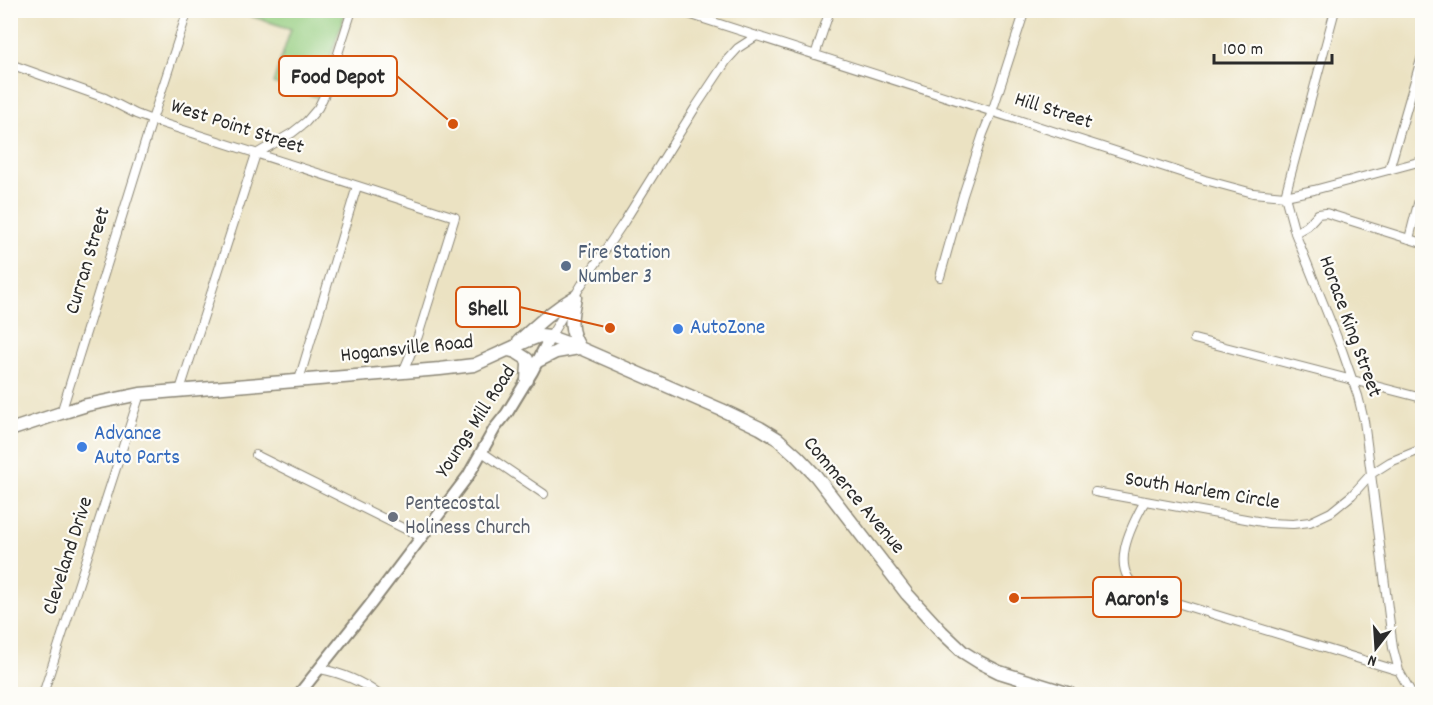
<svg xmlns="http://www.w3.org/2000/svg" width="1433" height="705" viewBox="0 0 1433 705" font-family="Dekko,sans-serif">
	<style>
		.green { fill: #94cd80; stroke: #607c56; stroke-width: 1.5 }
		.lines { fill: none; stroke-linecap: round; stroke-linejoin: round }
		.street-casing { stroke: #8b8676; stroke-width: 10 }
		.secondary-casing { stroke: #8b8676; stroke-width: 14 }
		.primary-casing { stroke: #8b8676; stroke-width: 15 }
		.street { stroke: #fff; stroke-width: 8 }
		.secondary { stroke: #fff; stroke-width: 10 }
		.primary { stroke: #fff; stroke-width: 12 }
		.service-dot { fill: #5c6f8a; stroke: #fdfcf7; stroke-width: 2 }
		.shop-dot { fill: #3f7fe0; stroke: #fdfcf7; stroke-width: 2 }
		.worship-dot { fill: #6b7280; stroke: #fdfcf7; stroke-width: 2 }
		.labels { text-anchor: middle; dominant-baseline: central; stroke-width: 4.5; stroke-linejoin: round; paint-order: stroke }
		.street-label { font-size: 21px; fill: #2b2b2b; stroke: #fdfcf7 }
		.service-label { font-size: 21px; fill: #4e5e75; stroke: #fdfcf7; text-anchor: start }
		.shop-label { font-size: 21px; fill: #366cbe; stroke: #fdfcf7; text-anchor: start }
		.worship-label { font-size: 21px; fill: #5b616d; stroke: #fdfcf7; text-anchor: start }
		.leader { fill: none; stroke: #d5540f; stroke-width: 2 }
		.callout-dot { fill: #d5540f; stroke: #fdfcf7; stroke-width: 2 }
		.callout { fill: #fdfcf7; stroke: #d5540f; stroke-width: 2 }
		.callout-label { font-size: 22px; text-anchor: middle; font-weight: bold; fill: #2b2b2b }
	</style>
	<rect width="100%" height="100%" fill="#fdfcf7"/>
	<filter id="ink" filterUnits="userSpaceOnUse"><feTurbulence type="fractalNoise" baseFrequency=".0167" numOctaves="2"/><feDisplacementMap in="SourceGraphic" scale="12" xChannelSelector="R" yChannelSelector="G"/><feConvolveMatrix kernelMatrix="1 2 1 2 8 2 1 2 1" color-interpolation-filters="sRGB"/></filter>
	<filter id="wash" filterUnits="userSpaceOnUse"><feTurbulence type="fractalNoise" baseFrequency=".008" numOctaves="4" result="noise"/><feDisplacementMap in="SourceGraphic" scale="24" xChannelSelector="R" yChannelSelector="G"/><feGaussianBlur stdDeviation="1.35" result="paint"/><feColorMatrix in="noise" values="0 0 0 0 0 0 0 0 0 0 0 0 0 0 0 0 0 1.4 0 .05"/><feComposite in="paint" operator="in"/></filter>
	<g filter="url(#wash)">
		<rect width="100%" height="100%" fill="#ebe2c2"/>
		<path class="green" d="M235,11h111l-29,86 -44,-14 18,-54z"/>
	</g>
	<g filter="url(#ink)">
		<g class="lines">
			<g class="street-casing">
				<path id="street" d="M676,10l529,170 48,13 32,3 29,-6 108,-29
					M1335,10l-50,186 10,37 47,117 16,46 6,25 7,53 22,174 6,23 13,23
					M815,55l15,-45
					M10,64l95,34 31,16 16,6 303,97 -37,119 -15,36
					M1389,170l33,-114
					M1295,233l12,-7 11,-12 8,-1 96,30
					M1409,239l13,-51
					M940,277l23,-82 20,-61 9,-22 33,-102
					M550,337l32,-53 42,-62 71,-114 32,-48 11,-12 17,-11
					M1194,339l228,59
					M299,380l58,-194
					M180,390l76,-236 36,-21 14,-11 12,-14 7,-14 27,-84
					M61,413l91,-293 36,-110
					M482,452l62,42
					M256,455l165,82
					M1095,492l173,31 25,1 17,-2 21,-10 21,-17 19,-21 19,-12 32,-13
					M1145,501c-14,25 -38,70 -4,89 10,5 24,9 36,13l222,68
					M320,669c21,4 41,12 58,25
					M43,694l97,-300"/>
			</g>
			<g class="secondary-casing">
				<path id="secondary" d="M299,694l71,-89 98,-129 27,-48 12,-15 25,-41 18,-35"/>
			</g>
			<g class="primary-casing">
				<path id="primary" d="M575,297c-4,20 -7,33 5,51
					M519,341c19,-17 33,-31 56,-44
					M509,350l7,2 11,7 1,6 -1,15
					M538,361l18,-9 23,-4
					M10,430l51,-17 26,-8 53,-11 300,-25 34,-4 53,-24 13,-5 10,1 30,11 142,62 38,18 18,11 19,17 19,20 91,118 35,38 21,20 16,10 20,10 71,22"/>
			</g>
			<use href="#street" class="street"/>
			<use href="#secondary" class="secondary"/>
			<use href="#primary" class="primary"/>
		</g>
	</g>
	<circle class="service-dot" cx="566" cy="266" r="6"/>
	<g class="shop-dot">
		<circle cx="678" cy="329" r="6"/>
		<circle cx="82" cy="447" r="6"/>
	</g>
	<circle class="worship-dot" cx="393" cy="517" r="6"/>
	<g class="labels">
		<g class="street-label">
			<text transform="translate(1053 112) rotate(18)">Hill Street</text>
			<text transform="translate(237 128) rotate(18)">West Point Street</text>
			<text transform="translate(89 261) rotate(-73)">Curran Street</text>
			<text transform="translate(1349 327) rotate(70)">Horace King Street</text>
			<text transform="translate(407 350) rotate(-6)">Hogansville Road</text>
			<text transform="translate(477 422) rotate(-57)">Youngs Mill Road</text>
			<text transform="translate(1202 492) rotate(9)">South Harlem Circle</text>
			<text transform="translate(853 496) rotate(50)">Commerce Avenue</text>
			<text transform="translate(69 556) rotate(-72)">Cleveland Drive</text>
		</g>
		<g class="service-label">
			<text x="578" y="254">Fire Station<tspan x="578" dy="24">Number 3</tspan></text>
		</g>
		<g class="shop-label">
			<text x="690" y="329">AutoZone</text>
			<text x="94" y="435">Advance<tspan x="94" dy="24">Auto Parts</tspan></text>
		</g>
		<g class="worship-label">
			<text x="405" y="505">Pentecostal<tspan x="405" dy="24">Holiness Church</tspan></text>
		</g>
	</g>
	<path class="leader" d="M453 124L397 76M610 328L520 307M1014 598L1093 597"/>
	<g class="callout-dot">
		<circle cx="453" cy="124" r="6"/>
		<circle cx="610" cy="328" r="6"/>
		<circle cx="1014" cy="598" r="6"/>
	</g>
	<g class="callout">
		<rect x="279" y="56" width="118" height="40" rx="6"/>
		<rect x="456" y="287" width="64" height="40" rx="6"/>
		<rect x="1093" y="577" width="88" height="40" rx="6"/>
	</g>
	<g class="callout-label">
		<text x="338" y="83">Food Depot</text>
		<text x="488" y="315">Shell</text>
		<text x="1137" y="605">Aaron's</text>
	</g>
	<rect width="1433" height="705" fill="none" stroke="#fdfcf7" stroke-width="36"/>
	<g transform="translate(1376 648) rotate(197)" stroke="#fdfcf7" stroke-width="4.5" paint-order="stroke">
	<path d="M0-4.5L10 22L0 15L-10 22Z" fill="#2b2b2b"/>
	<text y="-9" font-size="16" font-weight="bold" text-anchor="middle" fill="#2b2b2b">N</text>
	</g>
	<path d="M1214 54v9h118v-9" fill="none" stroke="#2b2b2b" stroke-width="3"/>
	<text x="1223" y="54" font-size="18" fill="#2b2b2b" stroke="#fdfcf7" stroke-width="4.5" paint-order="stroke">100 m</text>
</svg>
